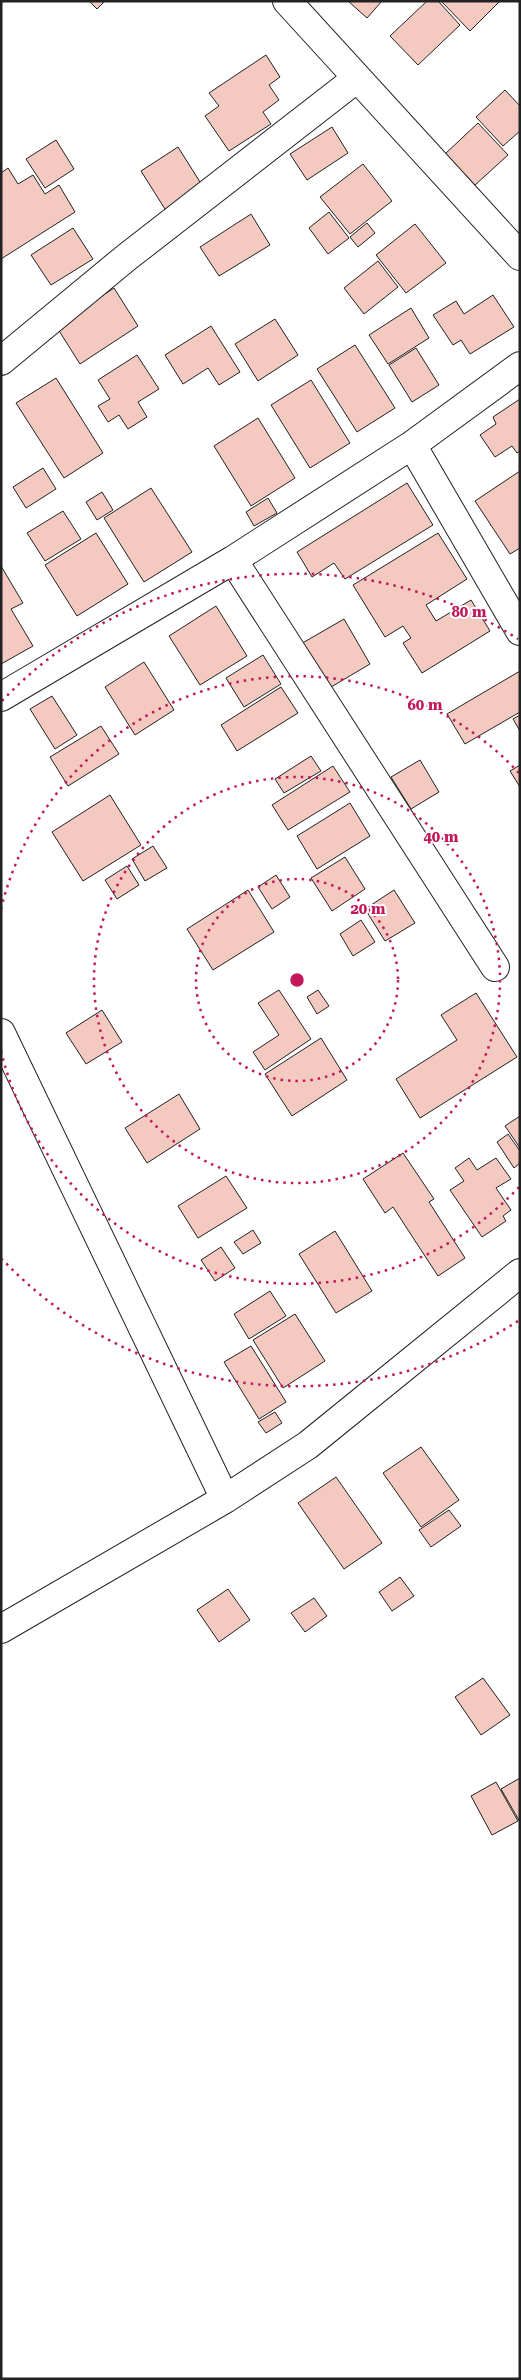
<svg xmlns="http://www.w3.org/2000/svg" width="521" height="2380" viewBox="0 0 521 2380" font-family="'Roboto Serif',serif">
	<style>
		.building { fill: #f3c9c0; stroke: #222 }
		.lines { fill: none; stroke-linecap: round; stroke-linejoin: round }
		.minor-casing { stroke: #222; stroke-width: 30 }
		.minor { stroke: #fff; stroke-width: 28 }
		.ring { fill: none; stroke: #c2185b; stroke-width: 2.5; stroke-dasharray: 2.5 5 }
		.centre { fill: #c2185b; stroke: #fff; stroke-width: 2.5 }
		.ring-label { font-size: 15px; text-anchor: middle; font-weight: bold; fill: #c2185b; stroke: #fff; stroke-width: 4; stroke-linejoin: round; paint-order: stroke }
	</style>
	<rect width="100%" height="100%" fill="#fff"/>
	<path class="building" d="M89,1h16l-8,8z
		M348,1h34l-15,17z
		M427,1h11l22,24 -42,40 -28,-29z
		M441,1h59l-30,30z
		M266,55l14,22 -11,8 10,15 -16,12 8,12 -42,27 -24,-35 14,-10 -10,-13z
		M505,90l15,16v25l-17,15 -27,-29z
		M478,123l30,32 -33,30 -30,-31z
		M332,127l16,26 -41,27 -17,-26z
		M56,140l18,29 -29,19 -19,-29z
		M178,147l29,46 -37,24 -29,-46z
		M363,164l29,37 -42,33 -30,-37z
		M8,168l10,16 15,-9 12,19 14,-9 16,27 -74,47v-86z
		M329,212l20,26 -21,16 -19,-26z
		M251,214l19,31 -51,31 -19,-29z
		M367,223l8,10 -17,14 -8,-10z
		M415,224l31,39 -40,30 -30,-38z
		M73,228l20,31 -42,26 -20,-30z
		M378,261l20,26 -34,27 -20,-26z
		M114,288l24,38 -58,38 -24,-38z
		M493,295l21,32 -44,27 -9,-14 -8,5 -20,-30 23,-14 8,13z
		M411,308l18,30 -41,26 -19,-29z
		M275,319l23,36 -40,26 -23,-37z
		M211,326l29,46 -21,13 -11,-17 -25,16 -18,-29z
		M355,345l40,63 -38,24 -40,-63z
		M416,348l23,37 -27,17 -23,-37z
		M137,355l22,34 -21,13 9,15 -19,12 -9,-14 -11,7 -10,-16 12,-7 -12,-19z
		M56,378l47,75 -39,25 -48,-75z
		M311,380l39,63 -40,25 -39,-63z
		M520,399v52l-3,2 -5,-7 -17,11 -15,-22 16,-11 -3,-7z
		M258,418l37,60 -44,28 -37,-60z
		M43,468l13,21 -30,19 -13,-21z
		M520,471v77l-10,6 -35,-53z
		M407,483l26,42 -88,54 -11,-16 -22,14 -15,-25z
		M151,488l41,64 -48,30 -40,-64z
		M102,492l11,18 -16,10 -11,-18z
		M268,498l9,15 -23,13 -8,-14z
		M63,511l18,28 -36,22 -18,-28z
		M96,533l32,51 -51,32 -32,-51z
		M438,533l29,46 -41,26 10,16 35,-21 19,31 -68,42 -19,-30 8,-5 -8,-12 -18,11 -32,-52z
		M1,566l22,37 -12,6 22,37 -32,18z
		M216,606l31,50 -47,29 -31,-49z
		M344,619l26,45 -44,26 -27,-45z
		M263,655l18,29 -37,23 -18,-29z
		M144,662l30,48 -39,25 -30,-48z
		M520,671v41l-55,32 -18,-30z
		M281,687l17,26 -61,38 -16,-26z
		M52,696l25,39 -22,14 -25,-40z
		M520,715v16l-7,-12z
		M101,726l18,28 -51,32 -18,-29z
		M311,756l10,15 -37,22 -9,-14z
		M420,760l19,32 -28,17 -20,-32z
		M520,765v22l-10,-16z
		M333,766l17,26 -62,38 -16,-25z
		M110,795l31,50 -58,36 -31,-49z
		M350,803l20,33 -53,33 -20,-33z
		M153,846l14,22 -22,13 -13,-22z
		M345,857l20,32 -33,22 -21,-33z
		M127,866l12,19 -22,14 -12,-19z
		M276,875l14,22 -18,12 -14,-22z
		M248,890l26,42 -61,38 -26,-41z
		M394,890l21,33 -30,18 -20,-32z
		M361,920l14,22 -22,14 -13,-22z
		M279,990l32,49 -46,31 -12,-18 26,-17 -21,-32z
		M318,990l11,16 -12,8 -10,-17z
		M476,993l41,64 -97,61 -24,-39 61,-39 -16,-25z
		M102,1010l20,32 -36,22 -20,-31z
		M321,1038l26,42 -55,36 -27,-42z
		M179,1094l21,35 -53,34 -22,-35z
		M520,1116v32l-15,-22z
		M508,1134l12,17v12l-6,5 -17,-26z
		M403,1153l31,46 -5,3 36,56 -27,18 -45,-69 -8,6 -22,-34z
		M469,1158l8,12 19,-12 15,21 -15,9 15,22 -8,6 3,5 -24,16 -32,-47 14,-9 -9,-13z
		M226,1176l21,32 -49,30 -20,-32z
		M253,1230l8,13 -18,11 -9,-12z
		M335,1231l37,60 -36,22 -37,-59z
		M221,1247l14,21 -20,13 -14,-21z
		M270,1291l16,25 -37,23 -15,-25z
		M295,1314l30,47 -42,27 -30,-48z
		M251,1346l35,56 -27,17 -35,-57z
		M275,1412l7,11 -16,10 -8,-11z
		M421,1447l38,53 -38,27 -38,-54z
		M336,1477l46,66 -38,26 -46,-66z
		M449,1510l12,16 -30,21 -12,-17z
		M400,1577l14,19 -22,15 -13,-19z
		M228,1589l22,31 -31,22 -22,-32z
		M314,1598l13,18 -22,16 -14,-19z
		M483,1678l27,37 -29,20 -26,-38z
		M520,1778v44l-19,-33z
		M496,1782l22,39 -26,14 -21,-39z"/>
	<g class="lines">
		<g class="minor-casing">
			<path id="minor" d="M287,1l233,255
				M1,361l126,-104 229,-178
				M412,445l108,186
				M233,560l262,407
				M1,697l232,-137 179,-115 108,-79
				M1,1033l224,466
				M1,1629l224,-130 83,-54 212,-172"/>
		</g>
		<use href="#minor" class="minor"/>
	</g>
	<g class="ring">
		<circle cx="297" cy="980" r="101"/>
		<circle cx="297" cy="980" r="203"/>
		<path d="M519 1187A304 304 0 0 1 1 1051M1 909A304 304 0 0 1 519 773"/>
		<path d="M518 1321A406 406 0 0 1 2 1259M2 701A406 406 0 0 1 518 639"/>
	</g>
	<circle cx="297" cy="980" r="8" class="centre"/>
	<g class="ring-label">
		<text x="469" y="617">80 m</text>
		<text x="425" y="710">60 m</text>
		<text x="441" y="842">40 m</text>
		<text x="368" y="914">20 m</text>
	</g>
	<rect width="521" height="2380" fill="none" stroke="#222222" stroke-width="5"/>
</svg>
